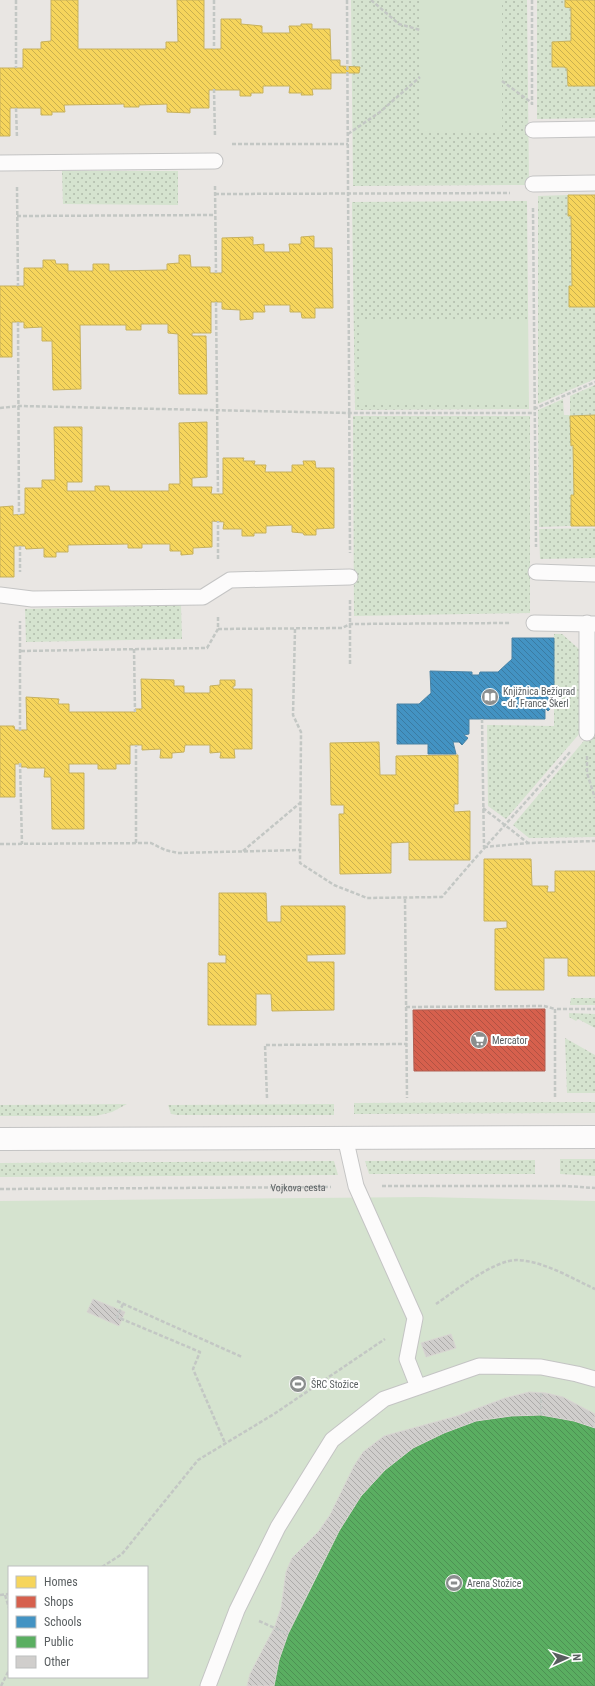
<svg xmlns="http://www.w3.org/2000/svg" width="595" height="1686" viewBox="0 0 595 1686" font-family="'Roboto Condensed',sans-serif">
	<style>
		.green { fill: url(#green-dots) }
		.pitch { fill: #d5e3cf; fill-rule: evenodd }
		.homes { fill: url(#homes-back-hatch); stroke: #c7b15d }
		.shops { fill: url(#shops-back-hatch); stroke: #b05f53 }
		.schools { fill: url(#schools-back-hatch); stroke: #4a83a5 }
		.public { fill: url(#public-back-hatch); stroke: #5a9661 }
		.building { fill: url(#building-back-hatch); stroke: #d8d6d2 }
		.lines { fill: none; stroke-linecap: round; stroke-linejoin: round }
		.service-casing { stroke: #c4c4c4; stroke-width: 17 }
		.tertiary-casing { stroke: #c4c4c4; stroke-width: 24 }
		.path { stroke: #c3c7c4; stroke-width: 2.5; stroke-dasharray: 4 2; stroke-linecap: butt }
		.service { stroke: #fcfbfb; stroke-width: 15 }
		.tertiary { stroke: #fcfbfb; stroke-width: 22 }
		.labels { text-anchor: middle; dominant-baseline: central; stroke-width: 4; stroke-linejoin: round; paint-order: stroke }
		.poi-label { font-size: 10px; fill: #595e60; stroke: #fff; text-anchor: start }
		.street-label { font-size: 10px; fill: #595e60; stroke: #fff }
	</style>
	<defs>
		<pattern id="green-dots" width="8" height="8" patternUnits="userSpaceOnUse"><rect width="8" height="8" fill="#d5e3cf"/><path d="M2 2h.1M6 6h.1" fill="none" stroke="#b0bbab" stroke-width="1.8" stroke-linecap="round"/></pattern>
		<pattern id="homes-back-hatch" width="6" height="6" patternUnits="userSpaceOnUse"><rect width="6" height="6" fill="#f6d55c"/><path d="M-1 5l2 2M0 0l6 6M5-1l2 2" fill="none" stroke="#cab04f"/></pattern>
		<pattern id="shops-back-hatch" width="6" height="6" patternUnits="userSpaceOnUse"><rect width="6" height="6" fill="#d6604d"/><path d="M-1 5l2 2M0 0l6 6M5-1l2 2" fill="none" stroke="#b15243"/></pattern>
		<pattern id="schools-back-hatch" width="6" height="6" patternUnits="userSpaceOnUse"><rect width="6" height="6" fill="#4393c3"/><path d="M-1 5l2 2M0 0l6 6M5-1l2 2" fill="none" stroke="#3b7ba2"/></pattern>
		<pattern id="public-back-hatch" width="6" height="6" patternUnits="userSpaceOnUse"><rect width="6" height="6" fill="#5aae61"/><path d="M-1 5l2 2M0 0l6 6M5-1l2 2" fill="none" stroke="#4d9153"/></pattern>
		<pattern id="building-back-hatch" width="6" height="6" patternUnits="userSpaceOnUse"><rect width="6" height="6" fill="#d0cecc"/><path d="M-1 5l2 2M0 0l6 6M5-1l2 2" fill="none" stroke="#acaaa9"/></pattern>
	</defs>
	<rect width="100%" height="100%" fill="#e9e6e3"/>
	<path class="green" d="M351,0h176l2,185 -176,1z
		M537,0h28v7l6,1v33l-19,1v24l13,1v1h2l1,18h27v32l-58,1z
		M62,171h116v34l-115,-1z
		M568,195v21h3l1,70h-3v21h26v72l-57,25v-208z
		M527,201l2,208 -174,1 -3,-208z
		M595,385v30l-25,1 1,29 2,1 1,49h-3v31l-32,1 -1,-117 25,-11 1,16h6v-19z
		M353,416h177v197l-176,3z
		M595,528v30l-55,1 -1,-30z
		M181,605l1,34 -156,3 -1,-33z
		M554,634h8l17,15 1,84 -74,86 -18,-13 -1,-81 67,1z
		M595,667v170l-66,1 -16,-13 80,-95v-61z
		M571,998h24v7h-25z
		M569,1013l26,1v14l-17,-9 -2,2 -7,-4z
		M565,1038l30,17v38h-28z
		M595,1102v11l-241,1v-11z
		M127,1104l-15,8 -16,4h-96v-11z
		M334,1104v11h-157l-6,-1 -3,-9z
		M560,1159h35v17l-35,-2z
		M535,1160v14h-166l-4,-13z
		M334,1161l4,14 -338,2v-14z"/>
	<path class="pitch" d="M420,0h82v133h-82z
		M359,320h169v83h-169z
		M424,1197l171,4v485h-595v-485zM9,1567h138v110h-138z"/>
	<path class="homes" d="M51,0h27v49h88v-7h12l-1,-42h27v49h17v-30h20v5l21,2v7h28l-1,-7h12v-2h11v5h18l1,31h9v6l20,1 -1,6h-28v16h-19l1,6h-12l1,-2h-13l1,-7h-27v7h-12v3h-11v-6h-31v18h-19v5l-23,-1v-8l-28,1v2h-15v-3l-60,1 1,7h-13v3h-11v-7h-31v28h-10v-68h23v-19h18v-7l10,-1z
		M565,0h30v86h-27l-1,-18h-2v-1h-13v-25l19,-1v-33l-6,-1z
		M568,195h27v112h-26v-21h3l-1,-70h-3z
		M314,236v12h18l1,60h-18v10h-13l-1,-6h-11v-7h-26l1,7h-12v7l-13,1v-10l-18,-1v-7h-11v31h-19v3h14l1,58h-28l-1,-60 -10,-1v-9h-27v6h-15v-5h-46l1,64 -28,1 -1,-49h-10v-14l-18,1v-6h-12v35h-12v-71h24v-18h19v-8h12l1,4h12v7h25v-7h16v7l58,-1v-6l12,-1v-8h11l1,12h19v6h12v-35l31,-1v8l11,-1v8h26l-1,-8h12v-7z
		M595,415v111h-24v-31h3l-1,-50 -2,1 -1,-30z
		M207,422v55l-15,1v9h20l-1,7h12v-36h21l-1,3h12l-1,4h12l-1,7h27v-7h12l-1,-4h12l1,7h18v60l-18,1v6h-12l-1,-2 -11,-1v-7l-26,1v7h-12v3h-12v-7h-19l1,-7 -12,-1v26l-19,1v6l-12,1v-4h-11v-7h-28v4h-14v-4l-60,1v7h-12v5h-12v-9l-18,1 -1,-3h-11v31h-14v-70l13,-1v9l12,-1v-26h17v-8h13l-1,-53h28v55h-15v9h28v-5h14l1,5h59v-7h11l-1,-61z
		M141,679l33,1v6h10v7h26v-7l10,-1v-5h15v6h-2v3h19v60h-18l1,9h-15l1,-6 -11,1v-8h-25l-1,7 -12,1v5h-12l1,-9 -19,1v-5h-12v19h-14v5h-18v-5h-29v9h15v56h-32l-1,-52h-7l1,-9h-18v-1h-6v-3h-6v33h-15v-71h14l1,4h12l-1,-33 33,2 -1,5h11v8h66v-3h7z
		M379,742l1,33h16v-19l62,-1v49h-4v8l16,-1v49h-61v-18l-18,1v30l-51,1 -1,-60h5v-9h-13l-1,-62z
		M484,859h47l1,27h16l-1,6h8v-21h40v105h-27v-18h-24v32h-49v-61l12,-1v-7h-23z
		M219,893h47l1,29h14v-16h64v48l-38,1v7h27v48l-62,1 -1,-17h-15v31h-48v-62h18v-8h-7z"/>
	<path class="shops" d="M545,1009v62h-131l-1,-61z"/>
	<path class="schools" d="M512,638h42v64h-4l4,3 -6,6 -3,-3v11h-76v15l-5,1 4,3 -6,7 -3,-3h-6l3,12h-28v-10h-31v-40h22l12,-11 -1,-22 42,1v3h7l1,-3h18l14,-13z"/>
	<path class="public" d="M541,1415l33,6 21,7v258h-321l5,-26 9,-26 51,-103 22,-35 24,-26 28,-22 31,-15 32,-12 35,-5z"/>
	<path class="building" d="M93,1299l32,13 -6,14 -32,-14z
		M451,1334l5,14 -30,9 -5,-14z
		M529,1392l17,1 17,4 32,17v14l-21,-7 -33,-6 -30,1 -35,5 -32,12 -31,15 -28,22 -24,26 -22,35 -51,103 -9,26 -5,26h-27l3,-12 25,-48 6,-18 5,-36 6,-14 26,-26 12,-17 24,-49 9,-14 21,-16 73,-20 48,-18z"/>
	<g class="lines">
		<g class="service-casing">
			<path id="service" d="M533,130l62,-1
				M0,163l215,-2
				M533,184l62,-1
				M536,572l59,2
				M0,595l32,4 171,-2 27,-17 120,-3
				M534,623l61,1
				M587,623v110
				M345,1137l11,49 59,132 -8,41 11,28
				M208,1686l29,-76 41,-83 54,-87 52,-41 95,-33 62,1 36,7 18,5"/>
		</g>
		<g class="tertiary-casing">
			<path id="tertiary" d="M0,1139l595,-2"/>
		</g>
		<g class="path">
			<path d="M16,0v68"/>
			<path d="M214,0v49"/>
			<path d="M347,0l3,553"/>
			<path d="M371,0l28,24 21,6"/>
			<path d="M532,0v105"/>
			<path d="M502,81l30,22"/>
			<path d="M214,89l1,48"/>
			<path d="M16,108l1,30"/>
			<path d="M348,134l32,-22 40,-35"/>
			<path d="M232,144h116"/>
			<path d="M215,186l1,87"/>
			<path d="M17,187l1,99"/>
			<path d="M215,194l295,-1"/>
			<path d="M533,208l3,339"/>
			<path d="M17,216l198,-1"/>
			<path d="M216,302l2,192"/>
			<path d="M18,322l1,193"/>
			<path d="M0,408l19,-2 330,7h185"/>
			<path d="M534,409l61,-27"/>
			<path d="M20,546v26"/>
			<path d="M218,559v-38"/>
			<path d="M350,600v66"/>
			<path d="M218,629l124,-1 8,-4 161,-1"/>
			<path d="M295,629l-2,86 8,17 -1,131 34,22 33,13 75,-1c42,-50 86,-97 129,-146"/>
			<path d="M134,649l1,63"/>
			<path d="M21,651l186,-3 11,-19v-13"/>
			<path d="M482,719l2,128"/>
			<path d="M20,731v-110"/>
			<path d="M587,756v17l8,25"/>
			<path d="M20,763l2,81"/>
			<path d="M483,808l45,35"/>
			<path d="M136,843v-98"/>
			<path d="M0,844l151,-1 14,7 13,3 122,-3"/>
			<path d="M484,847l45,-4 66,-2"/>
			<path d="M243,851l57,-48"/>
			<path d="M405,899l2,199"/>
			<path d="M406,1007l138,-1 11,3"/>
			<path d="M555,1097v-88h40"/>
			<path d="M267,1098l-2,-53 142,-1"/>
			<path d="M382,1186h183l30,2"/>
			<path id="s1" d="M0,1189l331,-2"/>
			<path d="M117,1301l125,56"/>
			<path d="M123,1304l-6,13 83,35 -7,17 32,74"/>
			<path d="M436,1304c19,-13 59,-45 82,-44 28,2 53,18 77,29"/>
			<path d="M541,1415v-24"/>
			<path d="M102,1567l20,-13 76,-94 76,-46 111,-75"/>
			<path d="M0,1595l9,-1"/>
			<path d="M5,1595l4,13"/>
			<path d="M259,1621l29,13"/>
			<path d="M1,1686l8,-16"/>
		</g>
		<use href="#service" class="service"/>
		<use href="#tertiary" class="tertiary"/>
	</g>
	<defs>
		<g id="library-disc" transform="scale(0.9)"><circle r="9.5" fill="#8b8e8e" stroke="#fff"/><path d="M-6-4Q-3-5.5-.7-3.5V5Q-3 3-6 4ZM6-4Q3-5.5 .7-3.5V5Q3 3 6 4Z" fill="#fff"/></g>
		<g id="supermarket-disc" transform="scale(0.9)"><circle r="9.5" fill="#8b8e8e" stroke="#fff"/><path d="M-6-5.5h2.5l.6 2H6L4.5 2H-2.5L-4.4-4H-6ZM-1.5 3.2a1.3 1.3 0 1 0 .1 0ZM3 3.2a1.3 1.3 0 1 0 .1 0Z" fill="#fff"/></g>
		<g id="stadium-disc" transform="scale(0.9)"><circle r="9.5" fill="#8b8e8e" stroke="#fff"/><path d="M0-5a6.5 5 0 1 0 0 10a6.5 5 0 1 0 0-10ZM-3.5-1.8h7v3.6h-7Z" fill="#fff"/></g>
	</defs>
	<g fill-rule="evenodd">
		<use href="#library-disc" x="490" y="697"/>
		<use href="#supermarket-disc" x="479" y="1040"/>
		<use href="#stadium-disc" x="298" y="1384"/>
		<use href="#stadium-disc" x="454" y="1583"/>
	</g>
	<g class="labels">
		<g class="poi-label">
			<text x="503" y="691">Knjižnica Bežigrad<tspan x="503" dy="12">- dr. France Škerl</tspan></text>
			<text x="492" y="1040">Mercator</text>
			<text x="311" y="1384">ŠRC Stožice</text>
			<text x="467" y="1583">Arena Stožice</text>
		</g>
		<g class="street-label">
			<text stroke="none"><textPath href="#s1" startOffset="298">Vojkova cesta</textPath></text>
		</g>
	</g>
	<rect x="8" y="1566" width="140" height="112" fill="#ffffff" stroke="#bdbfbf"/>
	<rect x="16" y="1576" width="20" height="12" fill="#f6d55c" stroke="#bdbfbf"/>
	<text x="44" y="1586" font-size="12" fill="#595e60">Homes</text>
	<rect x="16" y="1596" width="20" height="12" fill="#d6604d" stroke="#bdbfbf"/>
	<text x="44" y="1606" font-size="12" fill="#595e60">Shops</text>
	<rect x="16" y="1616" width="20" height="12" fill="#4393c3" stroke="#bdbfbf"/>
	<text x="44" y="1626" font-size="12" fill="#595e60">Schools</text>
	<rect x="16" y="1636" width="20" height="12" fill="#5aae61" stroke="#bdbfbf"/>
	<text x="44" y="1646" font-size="12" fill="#595e60">Public</text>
	<rect x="16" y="1656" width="20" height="12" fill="#d0cecc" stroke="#bdbfbf"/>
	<text x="44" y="1666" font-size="12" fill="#595e60">Other</text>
	<g transform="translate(567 1658) rotate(87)" stroke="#ffffff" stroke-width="3" paint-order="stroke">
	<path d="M0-3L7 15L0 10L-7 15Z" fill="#595e60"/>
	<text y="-6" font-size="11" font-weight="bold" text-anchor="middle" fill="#595e60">N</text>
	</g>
</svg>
